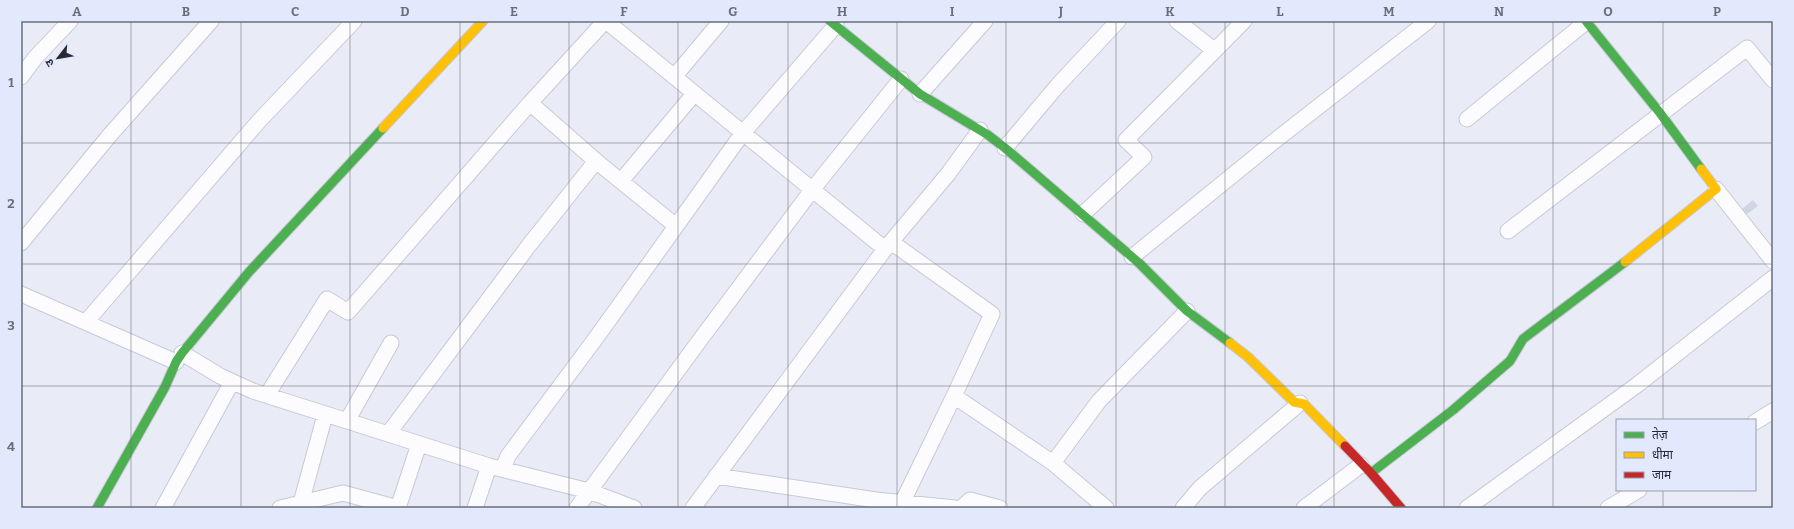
<svg xmlns="http://www.w3.org/2000/svg" width="1794" height="529" viewBox="0 0 1794 529" font-family="Bitter,'Noto Sans Devanagari',serif">
	<style>
		.building { fill: #d1d5e3 }
		.lines { fill: none; stroke-linecap: round; stroke-linejoin: round }
		.street-casing { stroke: #c7c9d5; stroke-width: 17 }
		.fast-casing { stroke: #c7c9d5; stroke-width: 11 }
		.slow-casing { stroke: #c7c9d5; stroke-width: 11 }
		.jam-casing { stroke: #c7c9d5; stroke-width: 11 }
		.street { stroke: #fcfcfe; stroke-width: 15 }
		.fast { stroke: #4caf50; stroke-width: 9 }
		.slow { stroke: #ffc107; stroke-width: 9 }
		.jam { stroke: #c62828; stroke-width: 9 }
		.grid { fill: none; stroke: #6a6e7a; stroke-width: 1; stroke-opacity: 0.55 }
		.neatline { fill: none; stroke: #6a6e7a; stroke-width: 1.5 }
		.grid-label { font-size: 13px; text-anchor: middle; font-weight: bold; fill: #6a6e7a }
	</style>
	<rect width="100%" height="100%" fill="#e9ecf7"/>
	<path class="building" d="M1753,200l5,6 -11,8 -5,-5z"/>
	<g class="lines">
		<g class="street-casing">
			<path id="street" d="M606,21l279,228
				M1177,21l37,29
				M21,77l14,-19 35,-37
				M674,77l47,-56
				M920,94l65,-73
				M530,103l66,58 80,65
				M1467,119l119,-97
				M1005,148l53,-63 60,-64
				M621,181l73,-87
				M1716,189l57,72
				M1083,214l61,-57 -18,-17 118,-119
				M1508,231l239,-183 26,32
				M891,242l101,72 -38,82 -52,107
				M21,243l88,-107 102,-115
				M1132,257l140,-114 156,-122
				M21,294l155,68
				M86,322l173,-201 95,-100
				M182,353l38,23 33,15 236,75 100,25 45,17
				M267,395l60,-96 21,13 182,-209 75,-82
				M954,396l99,67 53,45
				M347,421l44,-78
				M1755,422l18,-11
				M388,434l142,-190 66,-83
				M1053,463l46,-62 88,-90
				M503,469l5,-13 88,-118 146,-204 94,-109
				M716,476l160,24 79,8
				M301,503l24,-88
				M163,508l69,-126
				M280,508l63,-15 55,15
				M398,508l21,-64
				M475,508l14,-42
				M577,508l120,-164 115,-154 89,-111
				M693,508l192,-259 63,-75 32,-44
				M961,508l9,-8 30,8
				M1183,508l17,-20 100,-85
				M1304,508l57,-43
				M1467,508l170,-123 136,-107
				M1608,508l31,-18"/>
		</g>
		<g class="fast-casing">
			<path id="fast" d="M830,21l90,73 68,41 17,13 134,115 48,48 43,32
				M1586,21l74,92 41,56
				M1371,473l82,-63 57,-49 13,-22 102,-77
				M97,508l68,-121 11,-25 6,-9 67,-81 134,-144"/>
		</g>
		<g class="slow-casing">
			<path id="slow" d="M383,128l100,-107
				M1625,262l91,-73 -15,-20
				M1230,343l18,14 46,45 10,2 41,42"/>
		</g>
		<g class="jam-casing">
			<path id="jam" d="M1345,446l26,27 30,35"/>
		</g>
		<use href="#street" class="street"/>
		<use href="#fast" class="fast"/>
		<use href="#slow" class="slow"/>
		<use href="#jam" class="jam"/>
	</g>
	<path class="grid" d="M131,21v487M241,21v487M350,21v487M460,21v487M569,21v487M678,21v487M788,21v487M897,21v487M1006,21v487M1116,21v487M1225,21v487M1334,21v487M1444,21v487M1553,21v487M1663,21v399M21,143h1752M21,264h1752M21,386h1752M1663,490v18"/>
	<rect width="1794" height="529" fill="none" stroke="#e3e9fd" stroke-width="44"/>
	<rect x="1616" y="419" width="140" height="72" fill="#e3e9fd" stroke="#979dad"/>
	<rect x="1624" y="432" width="20" height="6" fill="#4caf50" stroke="#979dad"/>
	<text x="1652" y="439" font-size="12" fill="#262a36">तेज़</text>
	<rect x="1624" y="452" width="20" height="6" fill="#ffc107" stroke="#979dad"/>
	<text x="1652" y="459" font-size="12" fill="#262a36">धीमा</text>
	<rect x="1624" y="472" width="20" height="6" fill="#c62828" stroke="#979dad"/>
	<text x="1652" y="479" font-size="12" fill="#262a36">जाम</text>
	<g transform="translate(58 58) rotate(239)" stroke="#e3e9fd" stroke-width="3" paint-order="stroke">
	<path d="M0-3L7 15L0 10L-7 15Z" fill="#262a36"/>
	<text y="-6" font-size="11" font-weight="bold" text-anchor="middle" fill="#262a36">उ</text>
	</g>
	<rect x="22" y="22" width="1750" height="485" class="neatline"/>
	<g class="grid-label">
		<text x="77" y="16">A</text>
		<text x="186" y="16">B</text>
		<text x="295" y="16">C</text>
		<text x="405" y="16">D</text>
		<text x="514" y="16">E</text>
		<text x="624" y="16">F</text>
		<text x="733" y="16">G</text>
		<text x="842" y="16">H</text>
		<text x="952" y="16">I</text>
		<text x="1061" y="16">J</text>
		<text x="1170" y="16">K</text>
		<text x="1280" y="16">L</text>
		<text x="1389" y="16">M</text>
		<text x="1499" y="16">N</text>
		<text x="1608" y="16">O</text>
		<text x="1717" y="16">P</text>
		<text x="11" y="87">1</text>
		<text x="11" y="208">2</text>
		<text x="11" y="330">3</text>
		<text x="11" y="451">4</text>
	</g>
</svg>
